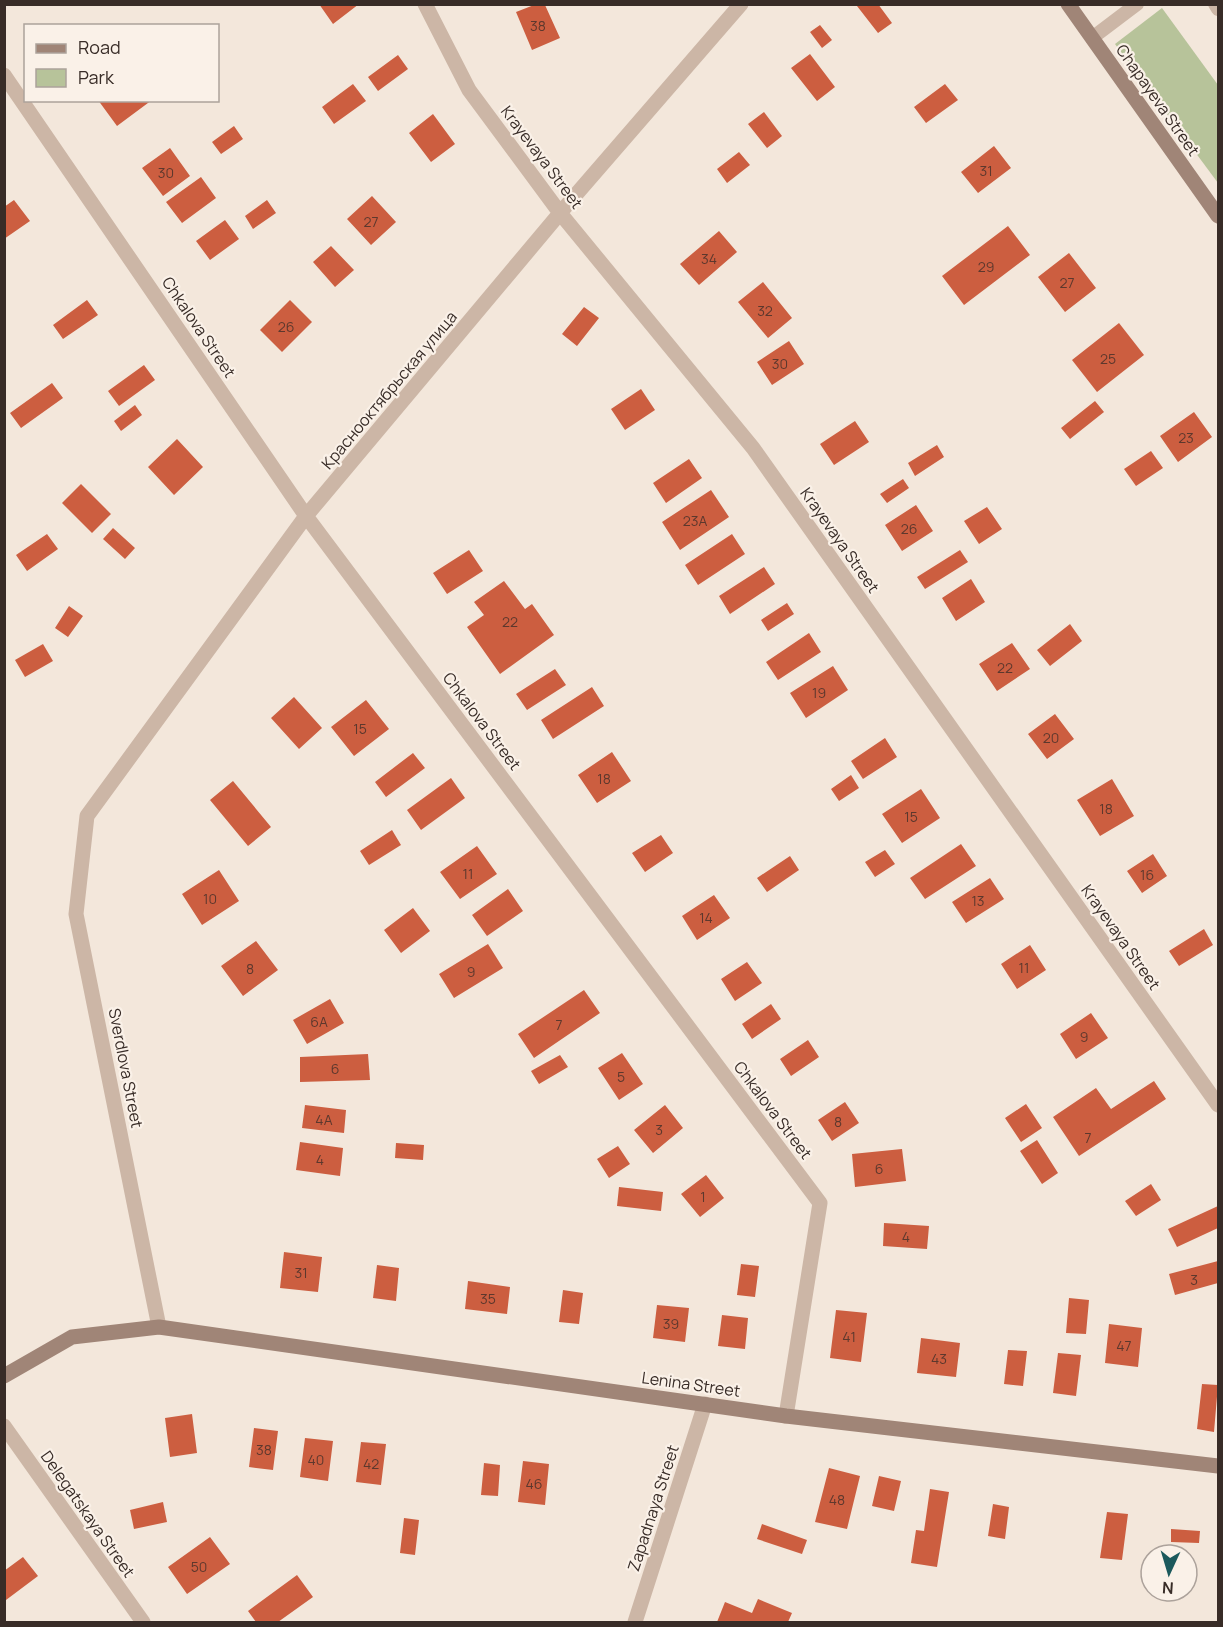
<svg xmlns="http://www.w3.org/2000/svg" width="1223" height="1627" viewBox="0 0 1223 1627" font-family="Manrope,sans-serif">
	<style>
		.green { fill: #b7c39a }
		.building { fill: #cc5e40 }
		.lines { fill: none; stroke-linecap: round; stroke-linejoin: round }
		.lane { stroke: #ccb6a6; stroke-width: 14 }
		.street { stroke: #ccb6a6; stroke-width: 15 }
		.secondary { stroke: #a08577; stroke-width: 15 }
		.labels { text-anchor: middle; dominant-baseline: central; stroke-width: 4.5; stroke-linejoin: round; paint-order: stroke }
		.number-label { font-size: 14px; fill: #5d382d }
		.street-label { font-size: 16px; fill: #382c27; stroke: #faf1e8 }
	</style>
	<rect width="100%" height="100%" fill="#f3e7db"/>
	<path class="green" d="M1162,8l56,77v98l-103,-139z"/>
	<path class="building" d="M319,4h40l-26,20z
		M859,4h19l14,19 -14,10 -21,-27z
		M534,5h11l15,33 -28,12 -16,-38z
		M820,25l12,15 -10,8 -12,-16z
		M810,54l25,33 -18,14 -26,-33z
		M398,55l10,14 -30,22 -10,-14z
		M353,84l13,17 -32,23 -12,-17z
		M945,84l13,16 -32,23 -12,-16z
		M98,100h54l-35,26z
		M764,112l18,24 -15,12 -19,-24z
		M433,114l22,30 -24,18 -22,-29z
		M234,126l9,13 -22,15 -9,-12z
		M994,146l17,22 -33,25 -17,-21z
		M170,148l20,28 -27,20 -21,-28z
		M739,152l11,13 -23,18 -10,-14z
		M201,177l15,21 -34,25 -16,-21z
		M372,196l24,26 -25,23 -24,-26z
		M14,200l16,21 -26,18v-32z
		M267,200l9,13 -23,16 -8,-13z
		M225,220l14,19 -29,21 -14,-19z
		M1008,226l22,29 -66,50 -22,-29z
		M719,231l18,21 -38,33 -19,-21z
		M331,246l23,24 -19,17 -22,-25z
		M1069,253l27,35 -31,24 -27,-35z
		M763,282l29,36 -24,20 -30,-36z
		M87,300l11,15 -35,24 -10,-14z
		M290,300l22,22 -30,30 -22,-22z
		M584,307l15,11 -22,28 -15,-12z
		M1119,323l25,32 -47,37 -25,-32z
		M789,341l15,23 -32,21 -15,-23z
		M144,365l11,15 -36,26 -11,-15z
		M52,383l11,15 -42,30 -11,-15z
		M641,389l14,21 -30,20 -14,-21z
		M1095,401l9,11 -34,27 -9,-11z
		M135,405l7,10 -21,16 -7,-10z
		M1194,412l18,25 -34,25 -18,-26z
		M855,421l14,21 -35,23 -14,-21z
		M177,439l26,28 -29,28 -26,-28z
		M937,445l7,12 -29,19 -7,-13z
		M1151,451l12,17 -27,18 -12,-17z
		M689,459l13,19 -36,25 -13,-20z
		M903,479l6,9 -22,15 -7,-9z
		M81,484l30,30 -19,19 -30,-30z
		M711,490l18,27 -49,33 -18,-28z
		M916,505l17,26 -31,20 -17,-26z
		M987,507l15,22 -23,15 -15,-23z
		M113,528l22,20 -10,11 -22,-20z
		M47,534l11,15 -31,22 -11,-16z
		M732,534l13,20 -47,31 -13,-20z
		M469,550l14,21 -36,23 -14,-21z
		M960,550l8,12 -43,27 -8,-12z
		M764,567l11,17 -45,30 -11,-18z
		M971,579l14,23 -29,19 -14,-23z
		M504,581l21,28 7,-5 22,31 -54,39 -33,-47 17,-12 -10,-13z
		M787,603l7,11 -26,17 -7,-11z
		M69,606l14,10 -15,21 -13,-9z
		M1070,624l12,17 -32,25 -13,-16z
		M809,633l12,19 -43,28 -12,-18z
		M1012,643l18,26 -33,22 -18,-27z
		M43,644l10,17 -28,16 -10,-17z
		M833,666l15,24 -42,28 -16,-25z
		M555,669l11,16 -39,25 -11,-16z
		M592,687l12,19 -51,33 -12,-19z
		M294,697l28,31 -23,21 -28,-31z
		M366,700l23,29 -35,27 -23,-29z
		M1055,714l19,25 -27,20 -19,-25z
		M885,738l12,19 -34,22 -12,-18z
		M612,752l19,29 -34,22 -19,-28z
		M413,753l12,15 -39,29 -11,-15z
		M851,775l8,13 -20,13 -8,-12z
		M451,778l14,20 -44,32 -14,-20z
		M1112,779l22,37 -34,20 -23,-36z
		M233,781l38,46 -23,19 -38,-46z
		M921,789l19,29 -38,25 -20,-29z
		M392,830l9,15 -32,20 -9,-14z
		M661,835l12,18 -28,19 -13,-19z
		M961,844l15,22 -51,33 -15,-21z
		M477,846l20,28 -37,25 -20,-27z
		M885,850l10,14 -20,13 -10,-15z
		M1153,854l14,22 -25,17 -15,-22z
		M790,856l9,14 -32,22 -10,-14z
		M219,870l20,31 -37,24 -20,-31z
		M990,878l14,21 -38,24 -14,-21z
		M508,889l15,22 -36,25 -15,-21z
		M714,895l16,23 -33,22 -15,-24z
		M413,908l17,23 -29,22 -17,-23z
		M1204,929l9,16 -34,21 -10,-15z
		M256,941l22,29 -35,26 -22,-30z
		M488,944l15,24 -49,30 -15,-24z
		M1030,945l16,25 -29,19 -16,-25z
		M747,962l15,21 -27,18 -14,-22z
		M584,990l16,23 -66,45 -16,-24z
		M330,999l14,24 -37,21 -14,-24z
		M771,1004l10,15 -29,20 -10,-15z
		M1091,1013l17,25 -32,21 -16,-25z
		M808,1040l11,17 -28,19 -11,-17z
		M622,1053l21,31 -24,16 -21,-32z
		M368,1054l2,26 -70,2v-25z
		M560,1055l8,12 -29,17 -8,-13z
		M1154,1081l12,18 -87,57 -26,-39 43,-29 15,21z
		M845,1102l14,21 -27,18 -14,-21z
		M1026,1104l16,24 -21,14 -16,-24z
		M305,1105l41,5 -2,23 -42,-5z
		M665,1105l18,23 -30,25 -19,-23z
		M1037,1140l21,33 -16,11 -22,-33z
		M300,1142l43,6 -3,28 -44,-6z
		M396,1143l28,2 -1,15 -28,-2z
		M618,1146l12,18 -21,14 -12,-19z
		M902,1149l4,32 -51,6 -3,-33z
		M706,1175l18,23 -24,19 -19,-23z
		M1151,1184l10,16 -25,16 -11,-15z
		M619,1187l44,5 -2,19 -44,-5z
		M1218,1206v22l-41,19 -9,-18z
		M884,1223l45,3 -2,23 -44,-3z
		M284,1252l38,5 -4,35 -38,-4z
		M1218,1261v22l-43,12 -6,-21z
		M741,1264l18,2 -4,31 -18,-2z
		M377,1265l22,3 -3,33 -23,-3z
		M468,1281l42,6 -3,27 -42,-5z
		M563,1290l20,3 -4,31 -20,-2z
		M1069,1298l20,2 -3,34 -20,-1z
		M657,1305l32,3 -4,34 -32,-4z
		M836,1310l31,3 -6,49 -31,-4z
		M722,1315l26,3 -3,31 -27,-3z
		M1109,1324l33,4 -4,39 -33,-4z
		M921,1338l39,5 -4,34 -39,-4z
		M1008,1350l19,1 -4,35 -19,-2z
		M1058,1353l23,2 -5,41 -23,-3z
		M1202,1384l16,1 -4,47 -17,-3z
		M192,1414l5,39 -27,4 -5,-39z
		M254,1428l24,3 -5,39 -24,-3z
		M305,1438l28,3 -5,40 -28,-4z
		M361,1442l25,2 -5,41 -25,-3z
		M523,1461l26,3 -4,41 -27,-3z
		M484,1463l16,2 -2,31 -17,-1z
		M829,1468l31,8 -13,53 -32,-7z
		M879,1476l22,5 -7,30 -22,-5z
		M930,1489l19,3 -12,75 -26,-4 5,-33 8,1z
		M163,1502l4,20 -33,7 -4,-19z
		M993,1504l16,3 -4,32 -17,-3z
		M1107,1512l21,2 -6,46 -22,-2z
		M404,1518l15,2 -4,35 -15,-2z
		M762,1524l45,16 -5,14 -45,-15z
		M1171,1529l29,2 -1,12 -28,-1z
		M210,1537l20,27 -43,30 -19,-27z
		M23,1557l15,19 -32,24 -2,-2v-27z
		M297,1575l16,22 -35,25h-22l-8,-11z
		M758,1599l34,14 -4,9h-71l8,-20 27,11z"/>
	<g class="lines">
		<path class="lane" d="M1215,4l3,5
			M1092,38l45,-34"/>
		<path class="street" d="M425,4l44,86 91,123 193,235 465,657
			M4,75l302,441 514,687 -34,213
			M159,1327l-83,-413 11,-98 219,-300 254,-303 181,-209
			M4,1426l139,196
			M635,1622l70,-218"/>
		<path class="secondary" d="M1068,4l150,212
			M4,1376l68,-39 87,-10 627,89 432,50"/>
	</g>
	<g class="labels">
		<g class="number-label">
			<text x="538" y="25">38</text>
			<text x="986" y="170">31</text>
			<text x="166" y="172">30</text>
			<text x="371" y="221">27</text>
			<text x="709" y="258">34</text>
			<text x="986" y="266">29</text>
			<text x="1067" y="282">27</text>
			<text x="765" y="310">32</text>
			<text x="286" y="326">26</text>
			<text x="1108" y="358">25</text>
			<text x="780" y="363">30</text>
			<text x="1186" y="437">23</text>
			<text x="695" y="520">23А</text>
			<text x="909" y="528">26</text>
			<text x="510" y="621">22</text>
			<text x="1005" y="667">22</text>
			<text x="819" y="692">19</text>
			<text x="360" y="728">15</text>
			<text x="1051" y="737">20</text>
			<text x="604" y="778">18</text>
			<text x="1106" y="808">18</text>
			<text x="911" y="816">15</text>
			<text x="468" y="873">11</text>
			<text x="1147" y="874">16</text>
			<text x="210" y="898">10</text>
			<text x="978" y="900">13</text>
			<text x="706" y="917">14</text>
			<text x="1024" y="967">11</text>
			<text x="250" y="968">8</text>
			<text x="471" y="971">9</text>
			<text x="319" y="1021">6А</text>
			<text x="559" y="1024">7</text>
			<text x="1084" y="1036">9</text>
			<text x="335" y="1068">6</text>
			<text x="621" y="1076">5</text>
			<text x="324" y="1119">4А</text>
			<text x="838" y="1121">8</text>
			<text x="659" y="1129">3</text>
			<text x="1088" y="1137">7</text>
			<text x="320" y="1159">4</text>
			<text x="879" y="1168">6</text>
			<text x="703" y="1196">1</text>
			<text x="906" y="1236">4</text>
			<text x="301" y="1272">31</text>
			<text x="1194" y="1279">3</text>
			<text x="488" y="1298">35</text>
			<text x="671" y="1323">39</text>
			<text x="849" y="1336">41</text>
			<text x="1124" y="1345">47</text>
			<text x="939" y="1358">43</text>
			<text x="264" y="1449">38</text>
			<text x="316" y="1459">40</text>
			<text x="371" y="1463">42</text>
			<text x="534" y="1483">46</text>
			<text x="837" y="1499">48</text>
			<text x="199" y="1566">50</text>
		</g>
		<g class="street-label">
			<text transform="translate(1158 100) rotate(55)">Chapayeva Street</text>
			<text transform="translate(542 157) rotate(53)">Krayevaya Street</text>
			<text transform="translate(199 327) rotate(56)">Chkalova Street</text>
			<text transform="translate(389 390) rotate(-50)">Краснооктябрьская улица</text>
			<text transform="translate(840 540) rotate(55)">Krayevaya Street</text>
			<text transform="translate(482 721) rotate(53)">Chkalova Street</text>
			<text transform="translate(1121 937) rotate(55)">Krayevaya Street</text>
			<text transform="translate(126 1068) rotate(79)">Sverdlova Street</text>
			<text transform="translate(773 1110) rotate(53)">Chkalova Street</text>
			<text transform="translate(691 1384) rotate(8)">Lenina Street</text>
			<text transform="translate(653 1508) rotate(-72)">Zapadnaya Street</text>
			<text transform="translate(88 1514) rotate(55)">Delegatskaya Street</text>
		</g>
	</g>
	<rect width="1223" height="1627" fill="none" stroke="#382c27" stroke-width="12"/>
	<rect x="24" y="24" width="195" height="78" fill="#faf1e8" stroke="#aca29b" stroke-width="1.5"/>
	<rect x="36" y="44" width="30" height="9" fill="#a08577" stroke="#aca29b" stroke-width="1.5"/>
	<text x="78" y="54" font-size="18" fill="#382c27">Road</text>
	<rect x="36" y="69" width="30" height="18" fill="#b7c39a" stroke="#aca29b" stroke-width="1.5"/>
	<text x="78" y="84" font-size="18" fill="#382c27">Park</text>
	<g transform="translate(1169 1573) rotate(184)"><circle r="28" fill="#faf1e8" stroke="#aca29b" stroke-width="1.5"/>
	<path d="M0-4.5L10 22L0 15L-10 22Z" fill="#1b595c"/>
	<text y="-9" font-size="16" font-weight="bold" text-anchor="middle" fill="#382c27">N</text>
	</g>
</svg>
